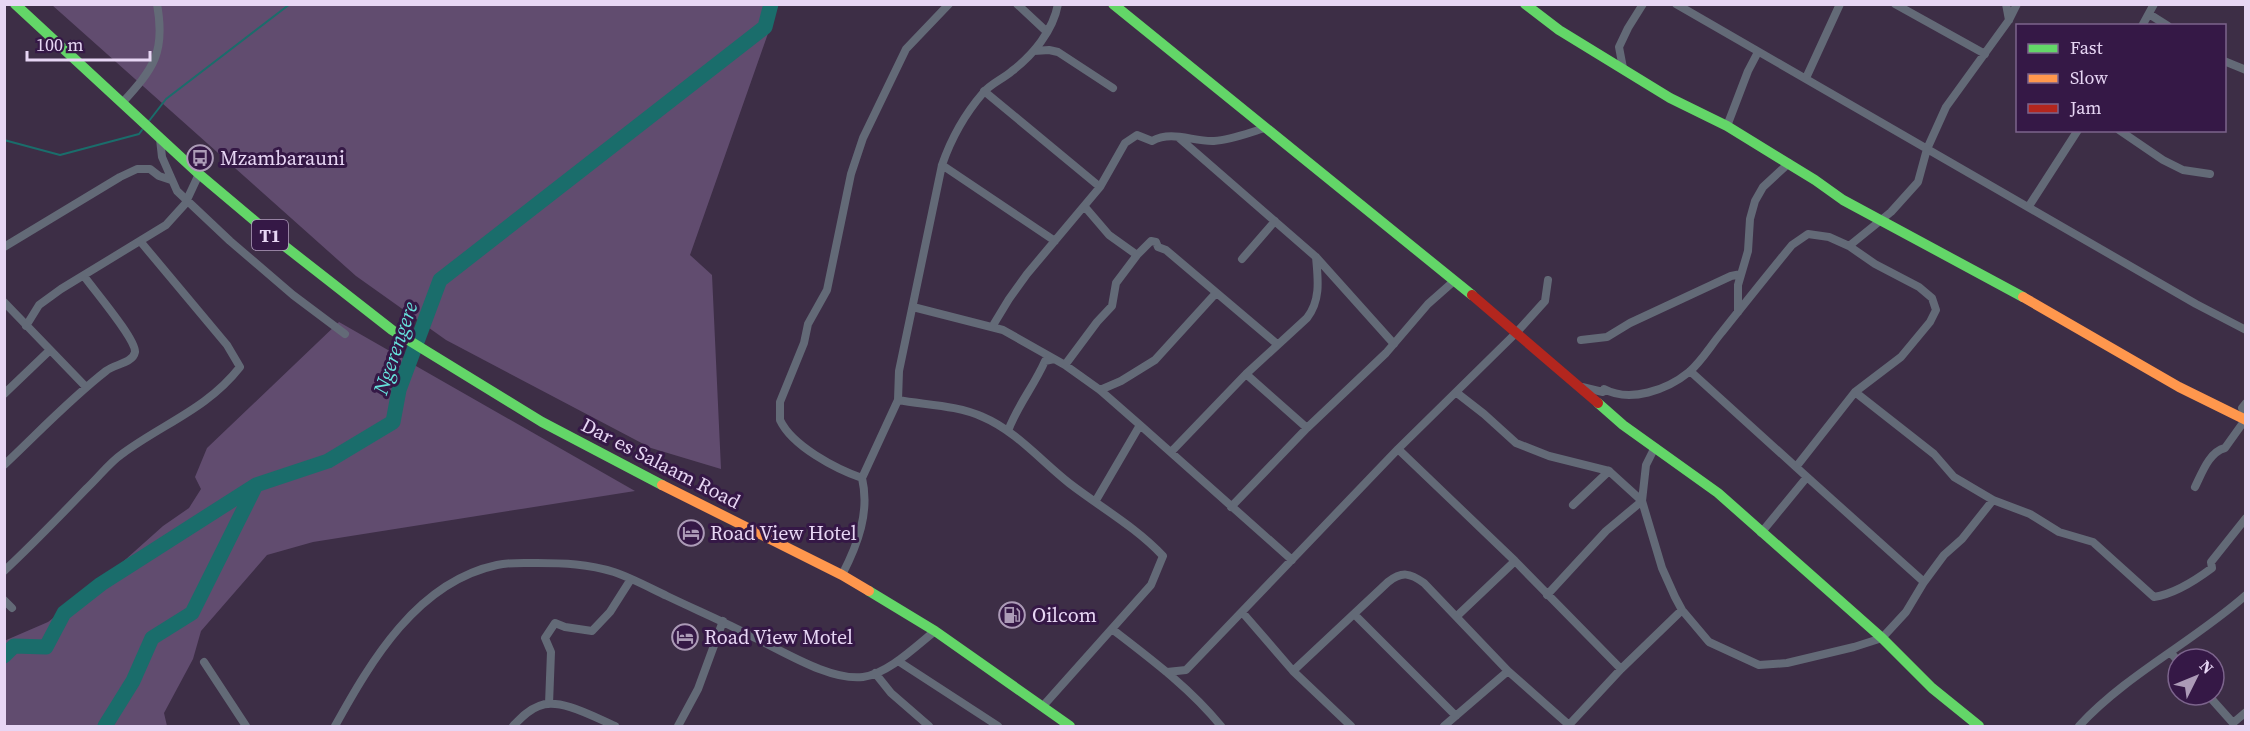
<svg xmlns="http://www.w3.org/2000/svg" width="2250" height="731" viewBox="0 0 2250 731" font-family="'Source Serif 4',serif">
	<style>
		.green { fill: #614c6f }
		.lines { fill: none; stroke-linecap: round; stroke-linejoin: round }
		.stream { stroke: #1a6d6b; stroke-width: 2 }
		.river { stroke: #1a6d6b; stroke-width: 15 }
		.street { stroke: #636a77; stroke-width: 8 }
		.fast { stroke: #63d668; stroke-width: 10 }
		.slow { stroke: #ff974d; stroke-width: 10 }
		.jam { stroke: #b3261e; stroke-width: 10 }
		.labels { text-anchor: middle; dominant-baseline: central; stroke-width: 6; stroke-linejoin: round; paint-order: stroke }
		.shield { fill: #351846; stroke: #b29dc0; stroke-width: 1.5 }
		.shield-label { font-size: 18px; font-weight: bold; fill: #e7d6f4 }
		.poi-label { font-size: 20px; fill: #e7d6f4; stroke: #351846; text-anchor: start }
		.street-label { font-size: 20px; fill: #e7d6f4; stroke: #351846 }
		.water-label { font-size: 21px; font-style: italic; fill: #66e2dc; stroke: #351846 }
	</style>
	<rect width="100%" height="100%" fill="#3d2e46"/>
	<path class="green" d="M52,5h726l-88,250 22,20 9,194 -70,-21 -205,-108 -90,-64z
		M339,322l296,169 -322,51 -46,13 -66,76 -8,28 -29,54 3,13h-162l-1,-85 44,-19 59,-46 56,-50 26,-18 12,-19 -6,-12 12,-29z"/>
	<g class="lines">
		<path class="stream" d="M149,121l17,-22 124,-95
			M4,140l56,15 79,-21 3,-4"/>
		<path class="river" d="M4,656l10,-10 32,1 18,-34 37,-29 155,-99
			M105,726l28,-45 19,-43 40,-25 64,-128 72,-24 65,-39 6,-32 41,-110 325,-253 6,-23"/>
		<path class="street" d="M1017,4l30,28
			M1676,4l520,300 50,26
			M1895,4l90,50
			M2006,4l3,16
			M2149,14l19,12
			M2142,26l12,-22
			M1034,51l15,-1 9,2 55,36
			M2224,61l22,9
			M1623,68l-4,-21 9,-19 15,-24
			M1806,78l34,-74
			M984,91l116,96
			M122,103c31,-34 44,-50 35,-99
			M1727,126l21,-55 10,-19
			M2119,130l44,30 20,10 27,4
			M1178,137l138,120 78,87
			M160,139l2,18 15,34 53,50 63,54 52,39
			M942,165l113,76
			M2029,206l49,-76
			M1085,207l24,28 28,20
			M1849,246l42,-34 27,-30 9,-33 19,-42 63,-87 8,-16
			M4,247l116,-70 17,-8h13l9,7 12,4
			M1242,259l33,-38
			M4,302l82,85
			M913,307l90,23 62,35 35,25 40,35 152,135
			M1738,312v-27l10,-34 2,-32 5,-18 8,-14 26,-24
			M26,326l13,-21 22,-16 105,-64 19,-21 14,-30
			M992,327l17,-28 18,-25 73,-87 25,-44 12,-8 15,6c20,-11 41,1 62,0 17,-1 34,-8 51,-13
			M1581,340l26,-3 23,-14 101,-47 10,-2
			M1065,365l32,-43 15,-16 4,-23 21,-28 14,-14 5,1 2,5 8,3 111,94
			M1690,371l117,106 -46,56
			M1246,374l61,54
			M1582,387l21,5 1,-3c26,14 63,1 85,-17 13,-11 22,-27 33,-40 23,-29 46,-58 70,-87l16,-11 21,3 20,9 26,18 44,23 13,11 4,12 -6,12 -29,35 -46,35 -59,75
			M1100,390l21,-9 34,-21 61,-67
			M1855,392l79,62 20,23 39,23 37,14 29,18 34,10 61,55c20,-3 42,-17 58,-29l-1,-6 35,-44
			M1457,393l27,21 32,29 33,13 60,15
			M4,394l46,-44
			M898,400c27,5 59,5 85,17 33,14 58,44 86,66 31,24 67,44 94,73l-12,29 -108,121
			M2246,403l-4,5 4,5
			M1008,431c9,-25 26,-45 37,-70l9,-2
			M1655,447l-9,18 -4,36 20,67 13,29 7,13 27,32 50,23 28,-2 67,-16 28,-9 24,-26 18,-30 20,-27 18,-16 31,-39
			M1398,449l117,112 106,108 -53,57
			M1171,452l75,-78 61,-56c14,-18 11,-39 9,-61
			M4,465c34,-32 66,-66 102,-94 9,-7 27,-8 29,-19 1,-13 -42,-63 -51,-76
			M1807,477l117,105
			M862,478c-26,-9 -70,-32 -82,-58v-18l24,-59 4,-19 19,-34 24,-116 12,-36 43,-89 43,-45
			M2195,487c7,-14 14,-35 30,-39l20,-28
			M1095,502l45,-77
			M1231,507l76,-79 79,-75 42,-49 26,-23
			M4,571c28,-26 55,-54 82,-82 12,-11 23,-26 36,-35 42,-31 85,-45 118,-87l-13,-22 -87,-104
			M842,575c16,-31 28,-63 20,-97l36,-78 1,-29 43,-206c9,-26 22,-50 41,-72 7,-9 20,-14 29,-22 21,-16 41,-40 46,-67
			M1547,595l59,-64 36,-30 -33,-30 -36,34
			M4,600l8,8
			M1242,612l51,59 58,55
			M1354,614l102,102
			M1457,616l58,-55
			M1112,629c39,30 78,59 109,97
			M2171,653l7,8
			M898,661l100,65
			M204,662l42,64
			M1621,669l61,-59
			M1293,671l95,-89c14,-11 22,-9 36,1l84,88 61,54
			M1167,672l19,-2 212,-221 119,-117 28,-31 3,-21
			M875,673l16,20 38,33
			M2208,695l25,28 13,-11
			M549,704l2,-52 -6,-14 10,-15 10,4 27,4 18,-19 21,-33
			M335,726c36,-65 82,-144 162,-161 13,-3 27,-2 40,-2 27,0 51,1 77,9 18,6 36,16 53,24 29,14 58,26 86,41 30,14 77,44 110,40 25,-3 53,-31 72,-46
			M513,726c7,-7 15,-16 26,-20 21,-9 57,12 76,20
			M678,726l20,-37 25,-68
			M1444,726l64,-55
			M2079,726c48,-52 114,-84 167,-131"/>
		<path class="fast" d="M15,4l184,170 83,70 110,86 150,92 120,63
			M1113,4l359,291
			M1525,4l34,26 111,68 57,28 88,54 28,20 180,97
			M1598,403l25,22 95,68 164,145 50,50 47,38
			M869,591l66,40 135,95"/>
		<path class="slow" d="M2023,297l156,90 67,33
			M662,485l180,90 27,16"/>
		<path class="jam" d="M1472,295l126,108"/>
	</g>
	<defs>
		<g id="bus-ring" transform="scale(1.35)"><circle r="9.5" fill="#351846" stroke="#ac9bb7" stroke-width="1.5"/><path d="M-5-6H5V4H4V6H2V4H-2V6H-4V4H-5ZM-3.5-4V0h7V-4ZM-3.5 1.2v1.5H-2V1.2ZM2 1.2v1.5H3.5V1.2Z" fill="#ac9bb7"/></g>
		<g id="hotel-ring" transform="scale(1.35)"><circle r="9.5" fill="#351846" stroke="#ac9bb7" stroke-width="1.5"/><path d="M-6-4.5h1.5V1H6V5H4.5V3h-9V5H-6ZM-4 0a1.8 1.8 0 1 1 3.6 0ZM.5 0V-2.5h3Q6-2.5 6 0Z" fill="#ac9bb7"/></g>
		<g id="fuel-ring" transform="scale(1.35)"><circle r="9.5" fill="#351846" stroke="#ac9bb7" stroke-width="1.5"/><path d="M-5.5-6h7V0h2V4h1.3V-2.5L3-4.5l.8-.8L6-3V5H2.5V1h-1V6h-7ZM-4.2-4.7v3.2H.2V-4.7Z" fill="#ac9bb7"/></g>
	</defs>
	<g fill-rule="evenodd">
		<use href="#bus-ring" x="200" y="158"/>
		<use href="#hotel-ring" x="691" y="533"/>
		<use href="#fuel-ring" x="1012" y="615"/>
		<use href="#hotel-ring" x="685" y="637"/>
	</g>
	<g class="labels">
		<rect class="shield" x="252" y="220" width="36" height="30" rx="4.5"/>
		<g class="shield-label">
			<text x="270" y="235">T1</text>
		</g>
		<g class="poi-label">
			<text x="220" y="158">Mzambarauni</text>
			<text x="710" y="533">Road View Hotel</text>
			<text x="1032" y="615">Oilcom</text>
			<text x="704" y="637">Road View Motel</text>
		</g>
		<g class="street-label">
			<text transform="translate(661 463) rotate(27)">Dar es Salaam Road</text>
		</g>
		<g class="water-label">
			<text transform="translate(395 348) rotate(-71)">Ngerengere</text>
		</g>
	</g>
	<rect width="2250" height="731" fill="none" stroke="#e7d6f4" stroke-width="12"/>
	<rect x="2016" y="24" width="210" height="108" fill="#351846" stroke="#7c648c" stroke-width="1.5"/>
	<rect x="2028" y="44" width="30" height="9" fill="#63d668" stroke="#7c648c" stroke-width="1.5"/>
	<text x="2070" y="54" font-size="18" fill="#e7d6f4">Fast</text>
	<rect x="2028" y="74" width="30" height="9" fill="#ff974d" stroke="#7c648c" stroke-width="1.5"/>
	<text x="2070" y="84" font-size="18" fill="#e7d6f4">Slow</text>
	<rect x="2028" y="104" width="30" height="9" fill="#b3261e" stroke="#7c648c" stroke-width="1.5"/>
	<text x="2070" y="114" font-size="18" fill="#e7d6f4">Jam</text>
	<g transform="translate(2196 677) rotate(47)"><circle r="28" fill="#351846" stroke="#7c648c" stroke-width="1.5"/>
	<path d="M0-4.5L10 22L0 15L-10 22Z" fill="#ac9bb7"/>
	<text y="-9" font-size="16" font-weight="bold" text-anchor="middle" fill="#e7d6f4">N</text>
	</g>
	<path d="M27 51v9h123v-9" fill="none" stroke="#e7d6f4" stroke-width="3"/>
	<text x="36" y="51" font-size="18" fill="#e7d6f4" stroke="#351846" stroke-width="4.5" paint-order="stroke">100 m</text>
</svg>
